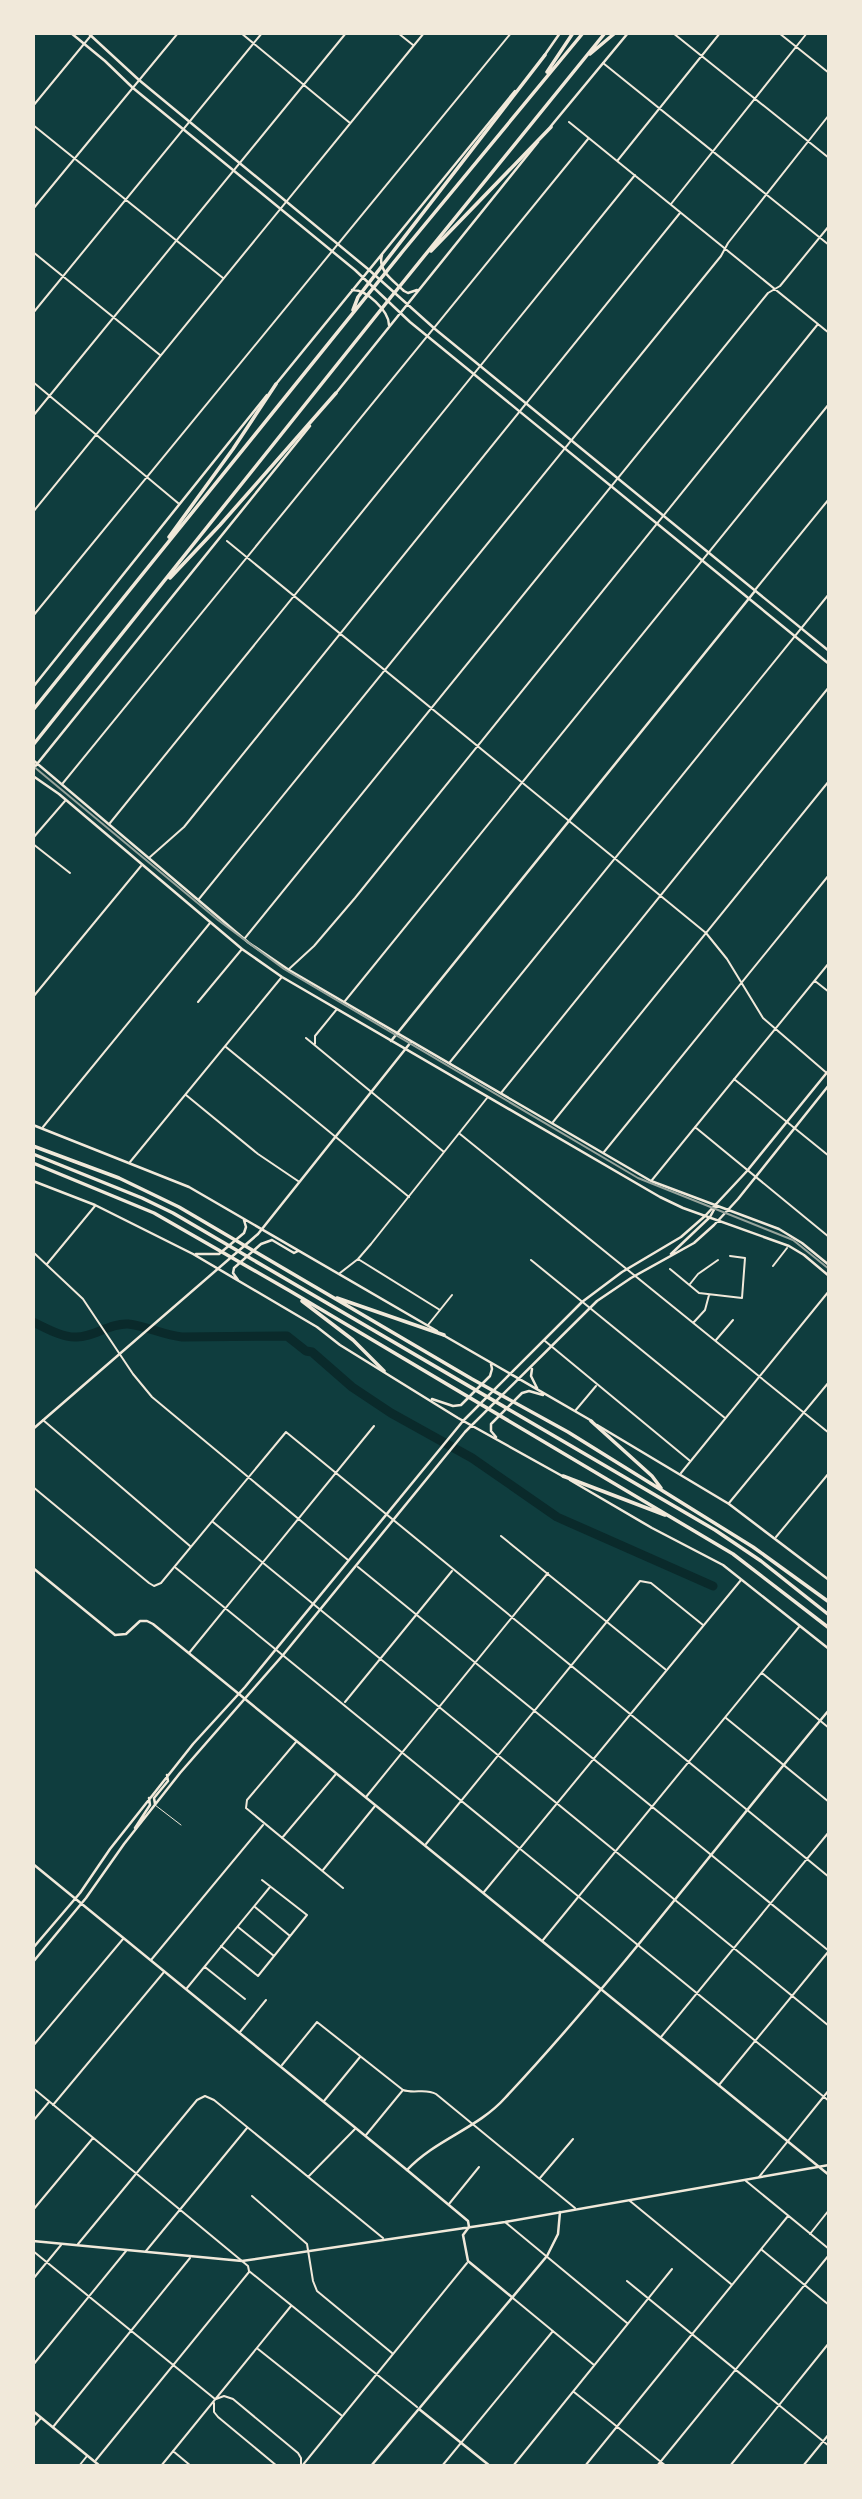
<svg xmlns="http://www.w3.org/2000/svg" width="862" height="2499" viewBox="0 0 862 2499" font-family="'Crimson Pro',serif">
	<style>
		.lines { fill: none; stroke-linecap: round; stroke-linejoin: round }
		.river { stroke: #0a2a2b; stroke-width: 9 }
		.service { stroke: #f1e9da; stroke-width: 1 }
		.minor { stroke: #f1e9da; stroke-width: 2 }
		.tertiary { stroke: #f1e9da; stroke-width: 2.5 }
		.secondary { stroke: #f1e9da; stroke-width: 2.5 }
		.motorway { stroke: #f1e9da; stroke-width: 3.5 }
		.tram { stroke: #97a49c; stroke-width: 2 }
	</style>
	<rect width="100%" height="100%" fill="#0f3d3e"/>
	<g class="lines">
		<path class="river" d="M33,1322c13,6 28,15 42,15 18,1 34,-14 53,-13 19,2 35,11 54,13l105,-1 19,15 6,1 40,35 39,26 81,45 85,59 156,69"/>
		<path class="service" d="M155,1805l26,20"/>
		<path class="minor" d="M241,33l109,90
			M398,33l15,12
			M673,33l156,125
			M779,33l50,40
			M603,63l226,182
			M33,106l60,-73
			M569,122l260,211
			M33,125l190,153
			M618,160l102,-127
			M671,204l136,-171
			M33,209l145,-176
			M33,252l127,103
			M33,313l229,-280
			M33,382l145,121
			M33,416l313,-383
			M33,512l391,-479
			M227,541l479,392 21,26 36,59 66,57
			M755,590l74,-91
			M33,616l478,-583
			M63,783l525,-644
			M110,823l525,-648
			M33,838l32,-37
			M33,844l37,29
			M150,857l34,-30 496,-614
			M199,899l522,-643 7,-13 101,-128
			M245,938l523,-645 12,-7 49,-60
			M289,969l25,-23 41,-48 463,-574
			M815,981l14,11
			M33,997l108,-131
			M345,1001l484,-597
			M198,1002l44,-53
			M306,1038l138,114
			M315,1044v-8l22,-27
			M226,1047l183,150
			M450,1062l379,-468
			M734,1079l95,77
			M501,1093l328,-406
			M186,1095l72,59 40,27
			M553,1122l276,-341
			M43,1127l167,-204
			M695,1127l134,110
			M460,1134l369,299
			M604,1152l225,-277
			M130,1162l151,-184
			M652,1180l177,-217
			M33,1252l50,47 50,75 19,23 196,163
			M358,1259l82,51
			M531,1260l194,158
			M47,1264l48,-58
			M773,1266l14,-18
			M670,1269l29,24 43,5 3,-40 -15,-2
			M340,1273l18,-14 13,-15 116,-146
			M690,1284l8,-10 20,-14
			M694,1322l11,-12 4,-15
			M428,1325l24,-30
			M716,1340l17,-20
			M545,1341l144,119
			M575,1411l21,-25
			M43,1420l147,126
			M681,1473l148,-182
			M33,1487l116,96 5,3 7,-3 125,-151 543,445
			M729,1503l100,-121
			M213,1522l616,504
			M501,1536l164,133
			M776,1537l53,-64
			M358,1567l471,384
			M176,1568l653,533
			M189,1653l185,-227
			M762,1673l67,55
			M345,1702l107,-131
			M726,1718l103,84
			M296,1742l-49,58 -1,8 97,80
			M366,1797l182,-224
			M282,1838l54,-64
			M426,1844l214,-263 11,2 52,42
			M323,1870l52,-64
			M484,1892l257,-312
			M255,1907l35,29
			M238,1927l36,29
			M543,1940l256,-313
			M221,1946l37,30 49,-61 -45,-35
			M151,1960l112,-135
			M205,1967l40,32
			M187,1988l83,-101
			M240,2032l26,-32
			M661,2037l168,-205
			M33,2046l90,-107
			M282,2065l35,-43 86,68c11,4 23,-2 33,4l139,114
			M719,2085l109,-133
			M33,2088l215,178 1,5 168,136
			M324,2101l36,-44
			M53,2105l111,-133
			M33,2121l16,-19
			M366,2135l37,-45
			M308,2177l47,-48
			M759,2177l70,-87
			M540,2178l33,-39
			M746,2181l83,68
			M252,2196l55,48 6,37 4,10 75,62
			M630,2201l101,83
			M449,2204l30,-37
			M33,2210l60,-72
			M505,2222l122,101
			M810,2234l19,-24
			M78,2244l119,-144 8,-4 9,4 169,138
			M762,2250l67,55
			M33,2251l182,148
			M146,2251l101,-123
			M33,2279l28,-34
			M627,2281l202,165
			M514,2299l80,66
			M258,2349l83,66
			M33,2365l93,-114
			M574,2392l92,74
			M216,2399l8,-3 9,3 65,54 3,5v8
			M214,2403v9l4,5 59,49
			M33,2427l8,-9
			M53,2427l137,-169
			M173,2451l18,15
			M96,2460l153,-188
			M79,2466l8,-10
			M161,2466l130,-160
			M302,2466l165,-203
			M442,2466l111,-135
			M513,2466l159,-197
			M585,2466l203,-250
			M657,2466l172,-211
			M730,2466l99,-123
			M803,2466l26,-32"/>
		<path class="tertiary" d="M391,1041l364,-450
			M33,1429l225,-195 153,-192
			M33,1568l82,67 11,-1 14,-13h7l6,3 676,551
			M407,2170c29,-31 70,-41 98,-72 115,-123 216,-259 324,-388
			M469,2227l-6,8 5,26 45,37
			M419,2409l71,57
			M371,2466l176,-210 11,-22 2,-22"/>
		<path class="secondary" d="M71,33l34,28 28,27 222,182 55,52 419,342
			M88,33l51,47 229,189 67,60 394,322
			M544,56l16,-23
			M551,126l77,-93
			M382,255c-5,16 12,26 22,36l4,2 9,-3
			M352,290c14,-1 37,21 37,35
			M276,384l239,-293
			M336,393l202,-251
			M33,687l234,-292
			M33,760l216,183 40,27 362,211 128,48 23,14 27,22
			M33,769l277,-343
			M33,776l26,18 183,155 40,28 378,220 23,11 106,38 15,9 25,21
			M33,1125l156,62 248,144
			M33,1181l62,24 98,49 124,73 23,18 118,73 106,59
			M196,1254h23l25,-21 2,-6 -2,-7
			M671,1254l39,-37 6,-11
			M238,1280l-5,-7 1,-5 27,-24 11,-4 22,13 4,-2
			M443,1335l149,86
			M532,1369l-1,7 6,12
			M432,1399l21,7 8,-1 29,-29 2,-7 -1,-5
			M597,1425l132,79 100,76
			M496,1437l-5,-6v-7l31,-31 7,-2 14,4
			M570,1480l82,48 71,37 106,84
			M155,1804l-1,-6 14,-17 -1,-6
			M135,1828l15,-23 -1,-7
			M33,1864l374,306 61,51 1,6
			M33,1948l47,-55 30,-44 83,-105 52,-57 218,-266 119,-119 40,-30 59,-35 24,-21 42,-45 82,-101
			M33,1962l53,-64 38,-54 56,-71 103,-118 182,-223 132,-131 34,-23 63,-35 20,-18 24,-26 91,-114
			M33,2241l209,20 263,-39 324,-57
			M33,2411l67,55"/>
		<path class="motorway" d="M590,54l25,-21
			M547,72l26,-39
			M431,251l120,-124
			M353,310l5,-13 187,-242
			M169,537l64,-88 43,-65
			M170,578l50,-53 116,-132
			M33,710l370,-459 180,-218
			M33,745l358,-448 214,-264
			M33,1146l86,32 60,29 293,172 96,53 185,115 76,55
			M33,1154l109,44 31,15 542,317 46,31 68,54
			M33,1163l121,50 136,78 443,263 96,74
			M337,1298l107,37
			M302,1301l51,39 31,31
			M591,1421l61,55 9,12
			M563,1476l102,39"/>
		<path class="tram" d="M33,766l185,154 66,49 354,209 155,62 36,29"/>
	</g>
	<rect width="862" height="2499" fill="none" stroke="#f1e9da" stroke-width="70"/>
</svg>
